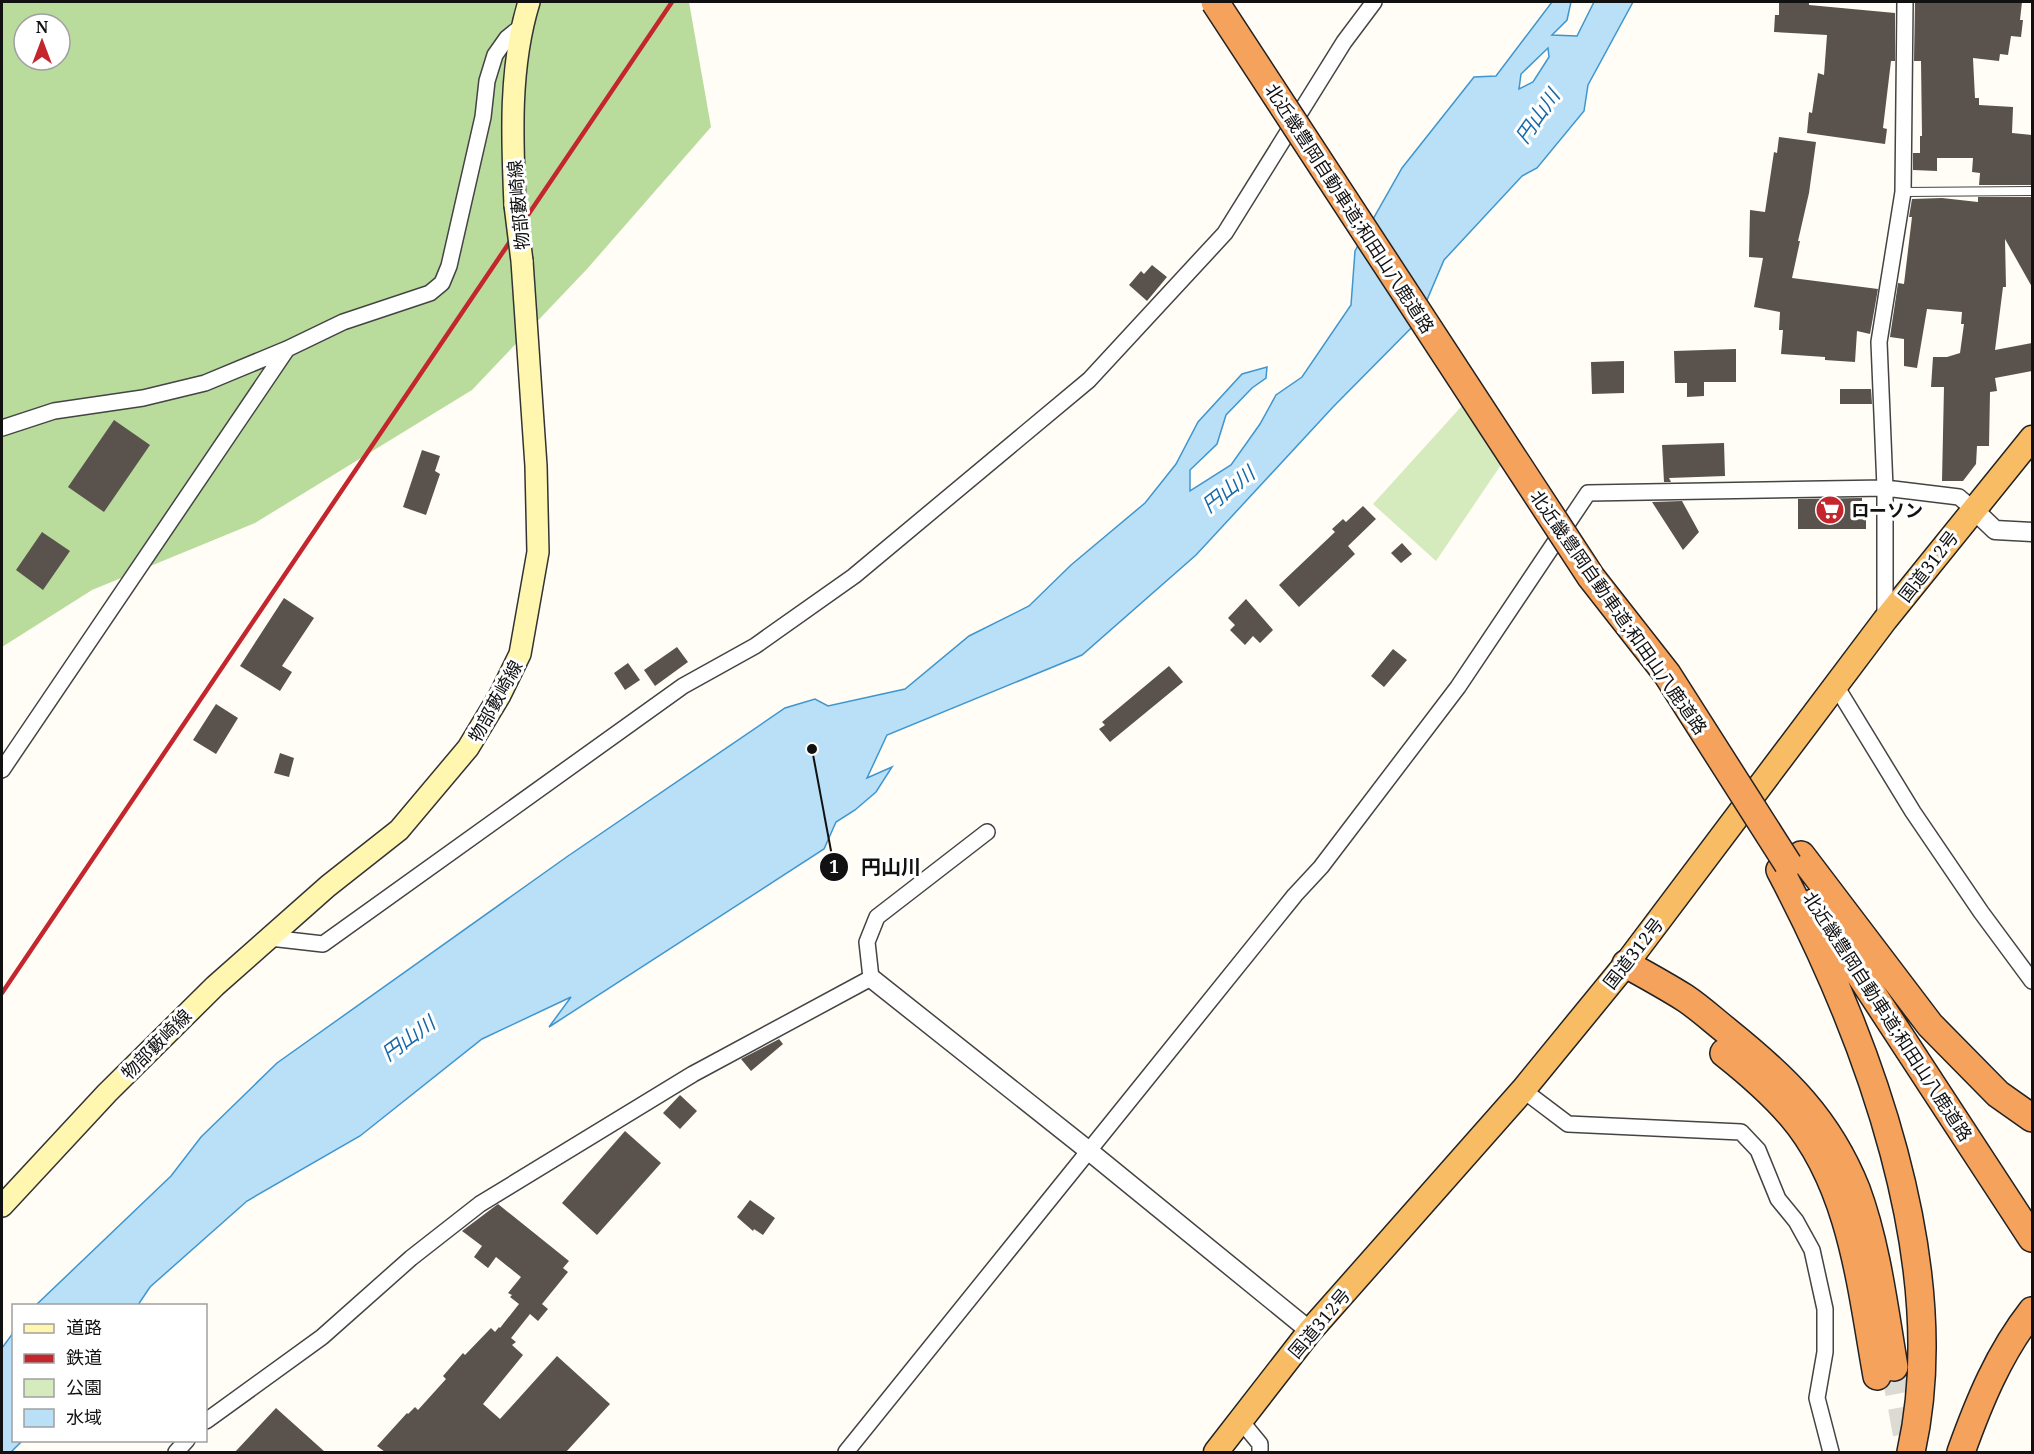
<svg xmlns="http://www.w3.org/2000/svg" width="2034" height="1454" viewBox="0 0 2034 1454" font-family="'Noto Serif','Noto Sans JP',serif">
	<style>
		.green { fill: #d5ebbd }
		.forest { fill: #b9dc9c; fill-rule: evenodd }
		.water { fill: #b9e0f7; stroke: #3f96cf; stroke-width: 1.5; fill-rule: evenodd }
		.building { fill: #5a524d }
		.lines { fill: none; stroke-linecap: round; stroke-linejoin: round }
		.motorway-tunnel { stroke: #dbdad3; stroke-width: 27; stroke-dasharray: 27 14; stroke-linecap: butt }
		.service-casing { stroke: #444; stroke-width: 10 }
		.minor-casing { stroke: #444; stroke-width: 18 }
		.tertiary-casing { stroke: #444; stroke-width: 21 }
		.secondary-casing { stroke: #333; stroke-width: 24 }
		.trunk-casing { stroke: #222; stroke-width: 27 }
		.motorway-casing { stroke: #222; stroke-width: 30 }
		.service { stroke: #fff; stroke-width: 8 }
		.minor { stroke: #fff; stroke-width: 15 }
		.tertiary { stroke: #fff; stroke-width: 18 }
		.secondary { stroke: #fff6b0; stroke-width: 21 }
		.trunk { stroke: #f7bc64; stroke-width: 24 }
		.motorway { stroke: #f5a25d; stroke-width: 27 }
		.rail { stroke: #c4262e; stroke-width: 4.5 }
		.secondary-bridge-casing { stroke: #333; stroke-width: 24; stroke-linecap: butt }
		.motorway-bridge-casing { stroke: #222; stroke-width: 30; stroke-linecap: butt }
		.secondary-bridge { stroke: #fff6b0; stroke-width: 21 }
		.motorway-bridge { stroke: #f5a25d; stroke-width: 27 }
		.labels { text-anchor: middle; dominant-baseline: central; stroke-width: 6; stroke-linejoin: round; paint-order: stroke }
		.street-label { font-size: 18px; fill: #111; stroke: #fff }
		.poi-label { font-size: 18px; font-weight: bold; fill: #111; stroke: #fff; text-anchor: start }
		.water-label { font-size: 20px; font-style: italic; fill: #1768a6; stroke: #fff }
		.leader { fill: none; stroke: #111; stroke-width: 2 }
		.callout-dot { fill: #111; stroke: #fff; stroke-width: 2 }
		.mark-label { font-size: 18px; text-anchor: middle; font-weight: bold; fill: #fff }
		.callout-label { font-size: 20px; text-anchor: middle; font-weight: bold; fill: #111; stroke: #fff; stroke-width: 6; stroke-linejoin: round; paint-order: stroke }
	</style>
	<rect width="100%" height="100%" fill="#fffdf5"/>
	<path class="green" d="M1470,397l39,56 -73,108 -63,-57z"/>
	<path class="forest" d="M2,2h687l22,125 -124,142 -115,121 -217,133 -163,67 -90,57zM24,24h36v36h-36z"/>
	<path class="water" d="M1552,2h19l-4,18 -15,15 25,1 17,-34h39l-45,83 -4,26 -47,57 -15,8 -78,84 -26,61 -85,86 -137,148 -114,100 -195,80 -20,43 25,-11 -16,25 -21,18 -19,12 -12,27 -275,178 22,-30 -89,42 -122,97 -113,65 -97,86 -12,18 -103,1 136,-130 30,-39 76,-74 291,-207 217,-148 30,-9 13,7 77,-17 64,-53 60,-30 42,-41 74,-62 31,-39 22,-42 44,-48 25,-7 -1,11 -14,10 -26,27 -9,29 -27,26v21l41,-26 29,-41 16,-29 26,-18 49,-72 4,-54 47,-83 72,-91 22,-1zM1548,48l1,9 -16,25 -14,7 2,-15z
		M13,1333l1,107 8,1 -11,11h-9v-104z"/>
	<path class="building" d="M1779,2h30v3l86,8v48h-4l-8,67 4,1 -2,15 -78,-11 2,-21 3,1 6,-40 6,2 3,-40 -53,-3 1,-17h4z
		M1915,2h107l-2,18h3l-2,17 -10,-1 -3,19 -8,-1 -1,7 -26,-3 2,40h4v7l34,2 -1,26 20,2v50h-53l1,-12 -8,-1 1,-14h-36v13l-24,-1v-17h7v-17h2l-1,-75h-7z
		M1779,137l37,5 -7,51 -11,48h2l-8,37 86,11 -8,45 -13,-3 -2,31 -30,-2v-3l-44,-3 2,-24h-4l1,-18 -26,-5 9,-49 -14,-1 1,-47 15,2 9,-60 3,1z
		M1978,197h54v90l-27,-48 1,48h-3l-8,63 37,-7v28l-37,7 2,13 -7,1 -1,54h-12l-1,18 -13,17h-21l2,-94h-13l2,-30h14l13,-4 4,-29h-3l1,-12 -35,-3 -10,59 -13,-2v-27l-14,-2 8,-54 6,1 8,-67h-3l3,-18 30,-1 36,4z
		M1152,265l15,12 -20,24 -18,-16 12,-14 3,3z
		M1736,349v33h-32v14l-17,1v-14h-12l-1,-32z
		M1624,361v32l-32,1 -1,-32z
		M1840,389h31l1,15h-32z
		M114,420l36,25 -46,67 -36,-25z
		M1724,443l1,33 -56,2 2,4h-7l-2,-37z
		M422,450l18,6 -5,15 5,3 -14,41 -23,-8z
		M1862,498v16h4v15h-68v-30z
		M1682,501l17,31 -16,18 -31,-48z
		M1363,506l13,13 -28,27 7,8 -56,53 -20,-22 56,-53 -3,-3 11,-10 3,3z
		M42,532l28,19 -27,39 -27,-20z
		M1402,543l10,11 -11,9 -10,-10z
		M284,598l30,20 -32,48 10,6 -12,19 -40,-25z
		M1246,599l27,31 -13,13 -7,-7 -8,9 -15,-15 5,-5 -7,-7z
		M677,647l11,15 -33,24 -11,-16z
		M1393,649l14,11 -23,27 -13,-11z
		M628,663l12,17 -15,10 -11,-17z
		M1169,666l14,16 -73,60 -11,-13 6,-4 -3,-3z
		M216,704l22,14 -22,36 -23,-14z
		M280,753l14,5 -5,19 -15,-4z
		M783,1037l-4,2 4,5 -32,27 -10,-12z
		M680,1095l17,16 -17,18 -17,-16z
		M625,1131l36,32 -64,72 -35,-32z
		M750,1200l25,18 -12,17 -9,-6 -1,2 -16,-14z
		M498,1204l71,57 -6,7 5,4 -26,32 6,5 -10,12 -8,-7 -19,24 5,4 -4,3 11,10 -40,49 17,15 57,-63 53,48 -44,48h-181l-8,-6 30,-33 1,1 7,-7 3,3 28,-31 -3,-3 20,-23 2,2 26,-27 4,4 4,-5 1,1 19,-24 -9,-7 2,-2 -4,-2 13,-16 -25,-20 -8,11 -14,-11 8,-11 -20,-15z
		M276,1408l49,44h-90z"/>
	<g class="lines">
		<path class="motorway-tunnel" d="M1894,1367l15,81"/>
		<g class="service-casing">
			<path id="service" d="M1903,192l129,-1"/>
		</g>
		<g class="minor-casing">
			<path id="minor" d="M2,428l52,-17 89,-13 62,-15 82,-34 56,-27 87,-29 12,-10 7,-17 34,-149 4,-36 8,-26 12,-17 15,-12
				M1885,620v-132l-6,-146 24,-150 2,-190
				M1836,686l77,126 68,100 51,69
				M2,770l285,-421
				M270,938l53,6 360,-258 72,-40 99,-70 235,-196 136,-147 119,-191 30,-40
				M1523,1090l45,34 173,8 17,18 20,49 18,22 16,29 13,59v43l-8,46 14,54
				M206,1421l116,-84 89,-79 69,-54 213,-130 178,-96 -4,-36 10,-25 110,-85
				M1241,1421l19,23v8
				M176,1452l11,-12
				M846,1452l449,-557 26,-28 137,-180 130,-194 297,-5 74,9 14,12"/>
		</g>
		<g class="tertiary-casing">
			<path id="tertiary" d="M1973,509l22,21 37,2
				M871,978l218,173 221,180"/>
		</g>
		<g class="secondary-casing">
			<path id="secondary" d="M515,205c-3,-68 -6,-138 14,-203
				M2,1206l105,-113 108,-107 113,-100 71,-56 69,-82 32,-53 20,-41 18,-102 -2,-86 -14,-205"/>
		</g>
		<g class="trunk-casing">
			<path id="trunk" d="M1216,1452l94,-121 213,-241 103,-126 259,-344 147,-182"/>
		</g>
		<g class="motorway-casing">
			<path id="motorway" d="M1801,855l129,170 68,69 34,24
				M1780,870c87,165 173,394 131,582
				M1813,903l219,335
				M1626,964c20,11 40,22 59,34 15,10 29,23 43,34 57,46 100,87 128,157 21,57 28,119 38,178
				M1724,1053c24,19 47,39 67,62 61,71 70,172 86,261
				M1961,1452c18,-50 38,-99 71,-141"/>
		</g>
		<use href="#service" class="service"/>
		<use href="#minor" class="minor"/>
		<use href="#tertiary" class="tertiary"/>
		<use href="#secondary" class="secondary"/>
		<use href="#trunk" class="trunk"/>
		<use href="#motorway" class="motorway"/>
		<path class="rail" d="M2,993l670,-991"/>
		<g class="secondary-bridge-casing">
			<path id="secondary-bridge" d="M515,205l7,56"/>
		</g>
		<g class="motorway-bridge-casing">
			<path id="motorway-bridge" d="M1215,2l376,575 76,97 121,190"/>
		</g>
		<use href="#secondary-bridge" class="secondary-bridge"/>
		<use href="#motorway-bridge" class="motorway-bridge"/>
	</g>
	<defs>
		<g id="supermarket-disc" transform="scale(1.5)"><circle r="9.5" fill="#c4262e" stroke="#fff"/><path d="M-6-5.5h2.5l.6 2H6L4.5 2H-2.5L-4.4-4H-6ZM-1.5 3.2a1.3 1.3 0 1 0 .1 0ZM3 3.2a1.3 1.3 0 1 0 .1 0Z" fill="#fff"/></g>
	</defs>
	<g fill-rule="evenodd">
		<use href="#supermarket-disc" x="1830" y="510"/>
	</g>
	<g class="labels">
		<g class="street-label">
			<text transform="translate(518 205) rotate(-95)">物部藪崎線</text>
			<text transform="translate(1350 208) rotate(57)">北近畿豊岡自動車道;和田山八鹿道路</text>
			<text transform="translate(1928 566) rotate(-52)">国道312号</text>
			<text transform="translate(1619 612) rotate(55)">北近畿豊岡自動車道;和田山八鹿道路</text>
			<text transform="translate(495 701) rotate(-61)">物部藪崎線</text>
			<text transform="translate(1633 953) rotate(-52)">国道312号</text>
			<text transform="translate(1888 1016) rotate(57)">北近畿豊岡自動車道;和田山八鹿道路</text>
			<text transform="translate(156 1044) rotate(-45)">物部藪崎線</text>
			<text transform="translate(1319 1323) rotate(-50)">国道312号</text>
		</g>
		<g class="poi-label">
			<text x="1851" y="510">ローソン</text>
		</g>
		<g class="water-label">
			<text transform="translate(1537 116) rotate(-55)">円山川</text>
			<text transform="translate(1228 489) rotate(-38)">円山川</text>
			<text transform="translate(408 1038) rotate(-36)">円山川</text>
		</g>
	</g>
	<path class="leader" d="M812 749L834 867"/>
	<g class="callout-dot">
		<circle cx="812" cy="749" r="6"/>
		<circle cx="834" cy="867" r="15"/>
	</g>
	<g class="mark-label">
		<text x="834" y="873">1</text>
	</g>
	<g class="callout-label">
		<text x="891" y="874">円山川</text>
	</g>
	<rect width="2034" height="1454" fill="none" stroke="#111111" stroke-width="6"/>
	<rect x="12" y="1304" width="195" height="138" fill="#ffffff" stroke="#a0a0a0" stroke-width="1.5"/>
	<rect x="24" y="1324" width="30" height="9" fill="#fff6b0" stroke="#a0a0a0" stroke-width="1.5"/>
	<text x="66" y="1334" font-size="18" fill="#111111">道路</text>
	<rect x="24" y="1354" width="30" height="9" fill="#c4262e" stroke="#a0a0a0" stroke-width="1.5"/>
	<text x="66" y="1364" font-size="18" fill="#111111">鉄道</text>
	<rect x="24" y="1379" width="30" height="18" fill="#d5ebbd" stroke="#a0a0a0" stroke-width="1.5"/>
	<text x="66" y="1394" font-size="18" fill="#111111">公園</text>
	<rect x="24" y="1409" width="30" height="18" fill="#b9e0f7" stroke="#a0a0a0" stroke-width="1.5"/>
	<text x="66" y="1424" font-size="18" fill="#111111">水域</text>
	<g transform="translate(42 42)"><circle r="28" fill="#ffffff" stroke="#a0a0a0" stroke-width="1.5"/>
	<path d="M0-4.5L10 22L0 15L-10 22Z" fill="#c4262e"/>
	<text y="-9" font-size="16" font-weight="bold" text-anchor="middle" fill="#111111">N</text>
	</g>
</svg>
